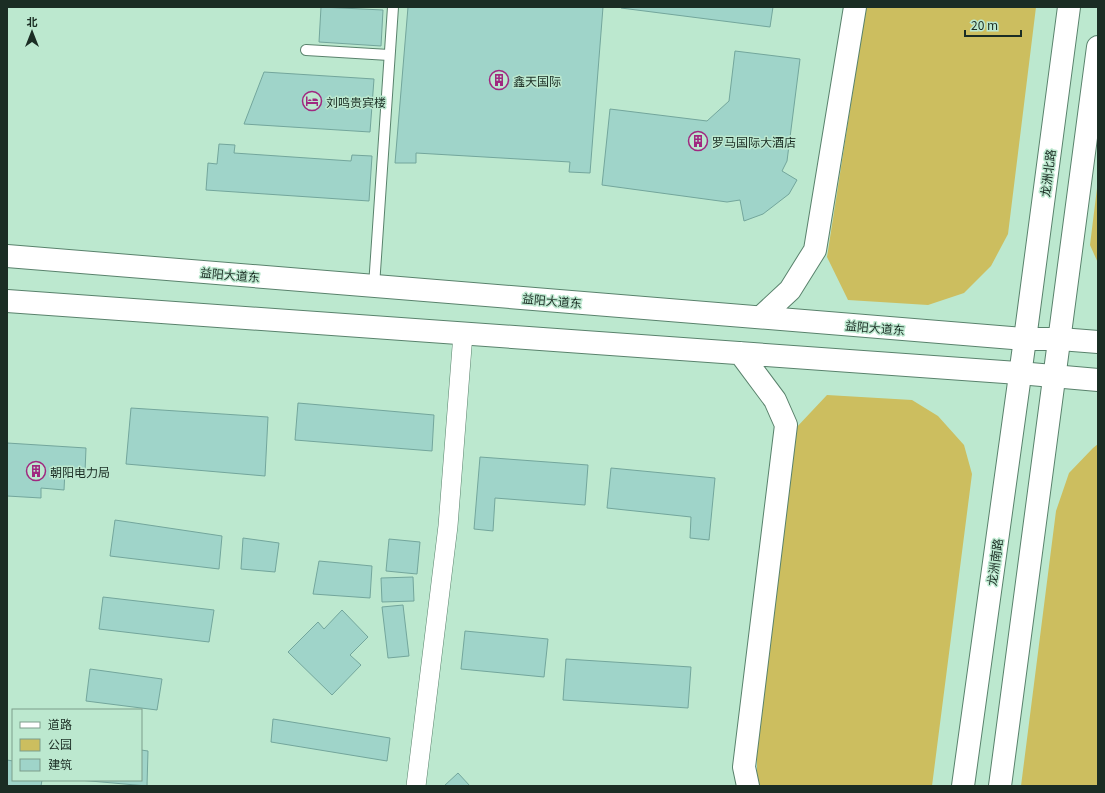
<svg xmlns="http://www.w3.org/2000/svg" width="1105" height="793" viewBox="0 0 1105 793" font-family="Georgia,'Noto Sans SC',serif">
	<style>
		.green { fill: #ccbe5f }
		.building { fill: #9fd4c9; stroke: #73a69c }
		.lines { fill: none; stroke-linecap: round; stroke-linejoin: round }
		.lane-casing { stroke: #59826c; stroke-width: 12 }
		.street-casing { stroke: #59826c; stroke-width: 20 }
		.secondary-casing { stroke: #59826c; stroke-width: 24 }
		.primary-casing { stroke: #59826c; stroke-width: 24 }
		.lane { stroke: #fff; stroke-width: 10 }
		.street { stroke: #fff; stroke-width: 19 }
		.secondary { stroke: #fff; stroke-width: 22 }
		.primary { stroke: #fff; stroke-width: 22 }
		.labels { text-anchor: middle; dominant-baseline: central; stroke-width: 3; stroke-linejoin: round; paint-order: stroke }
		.poi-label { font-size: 12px; fill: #1b2d24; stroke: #bce8cf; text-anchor: start }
		.street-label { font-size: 12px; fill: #1b2d24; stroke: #bce8cf }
	</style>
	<rect width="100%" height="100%" fill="#bce8cf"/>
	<path class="green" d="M866,7h170l-28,227 -17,32 -27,27 -36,12 -80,-5 -21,-43z
		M1098,180v83l-8,-18z
		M827,395l85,5 26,16 26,29 8,29 -40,312h-175v-37l38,-320z
		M1098,444v342h-77l35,-275 13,-38 24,-25z"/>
	<path class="building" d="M321,7l62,3 -2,36 -62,-4z
		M408,7h195l-13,166 -21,-1 1,-10 -154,-9v10h-21z
		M621,7h152l-3,20 -149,-19z
		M735,51l65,8 -13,102 -5,10 15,9 -8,14 -26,20 -19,7 -4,-21 -13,2 -125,-17 8,-76 97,12 22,-20z
		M264,72l110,7 -4,53 -126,-8z
		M219,144l16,1 -1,8 117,8 1,-6 20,1 -3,45 -163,-11 2,-27 9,1z
		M298,403l136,12 -2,36 -137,-11z
		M131,408l137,9 -3,59 -139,-12z
		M7,443l79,5 -1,24 -20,-2 -1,20 -23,-2v10l-34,-2z
		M480,457l108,8 -3,40 -90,-7 -2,33 -19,-2z
		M611,468l104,10 -6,62 -19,-2 1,-21 -84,-9z
		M115,520l107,16 -3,33 -109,-13z
		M243,538l36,5 -4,29 -34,-3z
		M389,539l31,3 -3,32 -31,-3z
		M319,561l53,5 -2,32 -57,-4z
		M413,577l1,24 -32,1 -1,-24z
		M103,597l111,13 -5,32 -110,-13z
		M403,605l6,51 -21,2 -6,-51z
		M342,610l26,27 -18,18 11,10 -29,30 -44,-43 30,-30 6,7z
		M465,631l83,8 -4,38 -83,-8z
		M566,659l125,8 -3,41 -125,-8z
		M90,669l72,10 -5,31 -71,-9z
		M273,719l117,19 -3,23 -116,-19z
		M141,750l7,1 -1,35 -68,-6h62z
		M7,760l6,1v19h29l-1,6h-34z
		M458,773l12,13h-26z"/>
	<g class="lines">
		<g class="lane-casing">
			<path id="lane" d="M306,50l83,5
				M374,286l19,-279"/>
		</g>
		<g class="street-casing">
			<path id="street" d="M416,786l32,-260 15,-192"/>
		</g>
		<g class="secondary-casing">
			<path id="secondary" d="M963,786l62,-447 44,-332
				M1000,786l98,-739"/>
		</g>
		<g class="primary-casing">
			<path id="primary" d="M7,256l1018,83h35l38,3
				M7,301l1012,72 79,7
				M761,317l29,-27 25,-40 40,-243
				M740,353l35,47 11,25 -42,342 4,19"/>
		</g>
		<use href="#lane" class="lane"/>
		<use href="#street" class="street"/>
		<use href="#secondary" class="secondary"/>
		<use href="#primary" class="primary"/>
	</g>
	<defs>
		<g id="building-ring" transform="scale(1)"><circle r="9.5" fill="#bce8cf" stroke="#a02880" stroke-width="1.5"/><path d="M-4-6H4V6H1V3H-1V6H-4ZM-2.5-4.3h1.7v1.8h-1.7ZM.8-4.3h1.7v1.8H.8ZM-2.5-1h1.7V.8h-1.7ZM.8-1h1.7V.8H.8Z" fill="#a02880"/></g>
		<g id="hotel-ring" transform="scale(1)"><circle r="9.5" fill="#bce8cf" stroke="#a02880" stroke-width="1.5"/><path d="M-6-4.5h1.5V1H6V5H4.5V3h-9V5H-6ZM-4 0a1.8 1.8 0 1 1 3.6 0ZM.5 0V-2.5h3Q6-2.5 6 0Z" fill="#a02880"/></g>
	</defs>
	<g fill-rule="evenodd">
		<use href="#building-ring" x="499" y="80"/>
		<use href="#hotel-ring" x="312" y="101"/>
		<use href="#building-ring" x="698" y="141"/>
		<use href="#building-ring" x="36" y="471"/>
	</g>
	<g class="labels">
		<g class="poi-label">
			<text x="513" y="80">鑫天国际</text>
			<text x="326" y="101">刘鸣贵宾楼</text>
			<text x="712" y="141">罗马国际大酒店</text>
			<text x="50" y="471">朝阳电力局</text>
		</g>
		<g class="street-label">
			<text transform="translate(1047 173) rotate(-83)">龙洲北路</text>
			<text transform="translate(230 274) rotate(5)">益阳大道东</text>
			<text transform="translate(552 300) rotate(5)">益阳大道东</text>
			<text transform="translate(875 327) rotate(5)">益阳大道东</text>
			<text transform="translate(994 562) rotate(-82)">龙洲南路</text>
		</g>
	</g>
	<rect width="1105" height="793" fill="none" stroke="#1b2d24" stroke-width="16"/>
	<rect x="12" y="709" width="130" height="72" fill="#bce8cf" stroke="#7c9d8b"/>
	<rect x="20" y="722" width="20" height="6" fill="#ffffff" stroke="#7c9d8b"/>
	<text x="48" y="729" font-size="12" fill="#1b2d24">道路</text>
	<rect x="20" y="739" width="20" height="12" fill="#ccbe5f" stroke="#7c9d8b"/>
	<text x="48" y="749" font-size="12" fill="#1b2d24">公园</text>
	<rect x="20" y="759" width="20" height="12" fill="#9fd4c9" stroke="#7c9d8b"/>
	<text x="48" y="769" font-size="12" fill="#1b2d24">建筑</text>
	<g transform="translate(32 32)" stroke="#bce8cf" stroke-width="3" paint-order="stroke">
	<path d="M0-3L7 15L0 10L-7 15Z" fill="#1b2d24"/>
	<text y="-6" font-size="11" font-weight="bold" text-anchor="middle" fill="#1b2d24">北</text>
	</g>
	<path d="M965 30v6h56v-6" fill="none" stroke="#1b2d24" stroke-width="2"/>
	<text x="971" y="30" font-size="12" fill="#1b2d24" stroke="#bce8cf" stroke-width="3" paint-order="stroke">20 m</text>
</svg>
